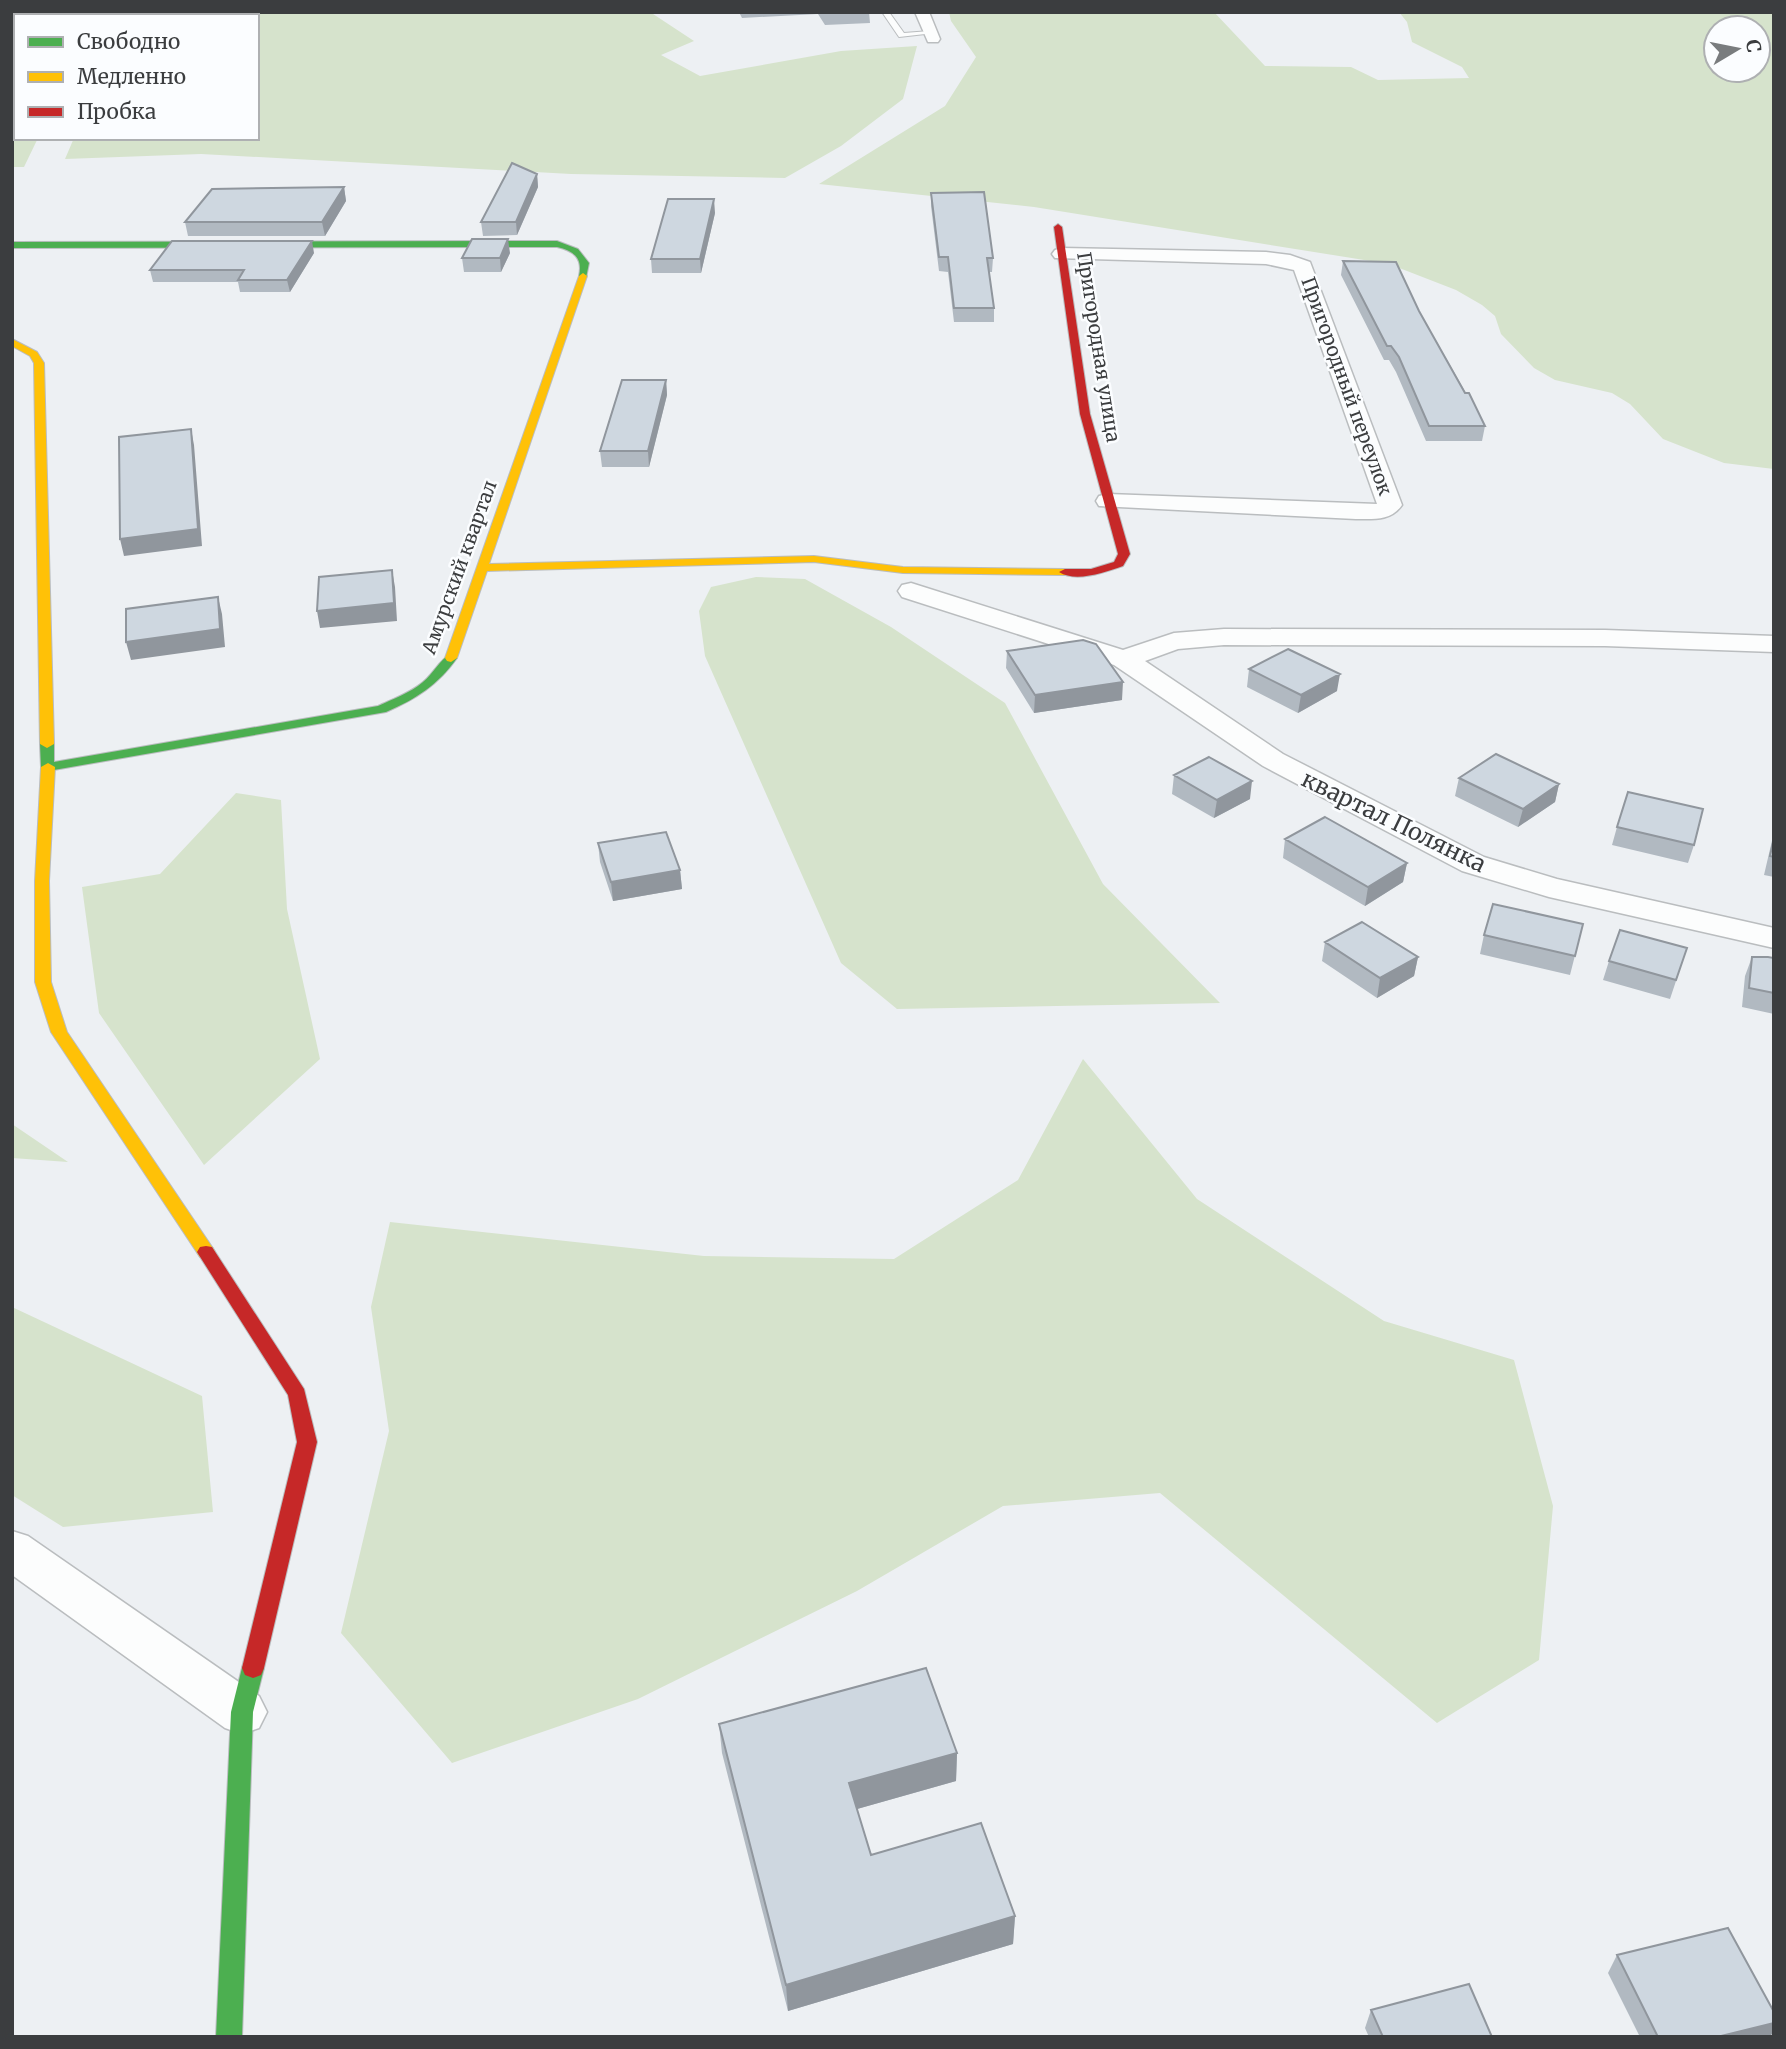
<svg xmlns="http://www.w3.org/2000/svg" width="1786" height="2049" viewBox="0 0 1786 2049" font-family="Merriweather,serif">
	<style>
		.green { fill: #d6e3cc; fill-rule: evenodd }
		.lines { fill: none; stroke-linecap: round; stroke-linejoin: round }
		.lane-casing { stroke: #babdbf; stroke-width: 2 }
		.street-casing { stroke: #babdbf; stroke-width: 3 }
		.fast-casing { stroke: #babdbf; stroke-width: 2 }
		.slow-casing { stroke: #babdbf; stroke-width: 2 }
		.jam-casing { stroke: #babdbf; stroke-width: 2 }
		.lane { fill: #fcfdfd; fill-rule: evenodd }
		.street { fill: #fcfdfd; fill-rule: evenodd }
		.fast { fill: #4caf50; fill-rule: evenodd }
		.slow { fill: #ffc107; fill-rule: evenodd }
		.jam { fill: #c62828; fill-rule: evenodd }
		.wall { fill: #b1b9c1 }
		.shaded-wall { fill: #90969d }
		.building { fill: #ced7e0; stroke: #90969d; stroke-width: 2 }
		.labels { text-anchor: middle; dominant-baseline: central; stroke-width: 5; stroke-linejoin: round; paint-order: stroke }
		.far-street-label { font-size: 19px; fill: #3b3d3f; stroke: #fbfdff }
		.street-label { font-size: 23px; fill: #3b3d3f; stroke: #fbfdff }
	</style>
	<rect width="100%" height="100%" fill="#edf0f3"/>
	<path class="green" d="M12,12h88l-2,4h-82v122h22l-14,29h-12z
		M127,12h523l44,29 -33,14 39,21 141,-25 76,-5 -14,53 -62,47 -56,32 -214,-4 -370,-20 -136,5 9,-21h183v-122h-132z
		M949,12h265l51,54 86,1 27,13 91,-2 -7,-11 -50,-25 -5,-20 -8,-10h375v457l-50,-6 -61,-24 -33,-35 -18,-11 -57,-13 -21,-12 -33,-34 -6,-18 -13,-11 -26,-15 -67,-26 -355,-57 -215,-23 126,-78 31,-49 -25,-36zM1716,28h42v42h-42z
		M756,577l49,2 86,48 114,76 98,181 117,119 -323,6 -56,-46 -136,-307 -6,-45 12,-24z
		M236,793l45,7 6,109 33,150 -116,106 -105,-152 -17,-126 78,-13z
		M1083,1059l114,140 187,122 130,39 39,146 -14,154 -102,63 -277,-230 -157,13 -146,85 -219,108 -186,64 -111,-130 48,-202 -18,-124 19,-85 314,34 190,3 124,-79z
		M12,1124l56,38 -56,-4z
		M12,1307l190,89 11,116 -150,15 -51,-32z"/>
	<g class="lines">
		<g class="lane-casing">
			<path id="lane" d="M882,12h7l15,21 26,-2 4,2 -35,4z"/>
		</g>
		<g class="street-casing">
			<path id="street" d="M915,12h14l11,27 -2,3h-10z
				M1062,248l204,4 24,3 20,7 92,243c-11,16 -28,14 -46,14l-257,-13 -3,-5 3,-5 9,-2 269,10 -83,-234 -28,-6 -211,-6 -3,-4 3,-4z
				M911,583l212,67 51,-17 50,-4 381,1 169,6v16l-169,-6 -381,-1 -46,4 -33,12 138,93 201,103 73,22 217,49v20l-225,-51 -87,-26 -199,-105 -149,-101 -212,-68 -4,-6 4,-6z
				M12,1531l16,5 231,160 8,16 -8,16 -17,6 -17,-6 -213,-153z"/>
		</g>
		<g class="fast-casing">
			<path id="fast" d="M557,241l21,8 11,14 -3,15 -7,-2c4,-18 -5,-25 -22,-29l-545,1v-6z
				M451,654l6,4c-19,27 -41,41 -71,54l-338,59 -7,-4 -1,-23 7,-4 7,4v18l324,-56c15,-7 32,-13 45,-24 10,-8 17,-23 28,-28z
				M253,1658l8,3 3,7 -11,44 -11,325h-26l15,-325 11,-44 3,-7z"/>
		</g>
		<g class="slow-casing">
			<path id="slow" d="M583,273l4,3 -98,288 325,-8 89,11 162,2 6,3 -6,3 -162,-2 -89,-11 -327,9 -30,87 -6,4 -4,-1 -2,-3 134,-382z
				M12,339l25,13 7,11 10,381 -7,4 -7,-4 -6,-381 -4,-7 -18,-10z
				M48,763l7,4 -6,114 2,101 16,50 145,215 3,5 -3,5h-12l-149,-225 -16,-50v-101l6,-114z"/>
		</g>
		<g class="jam-casing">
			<path id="jam" d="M1058,224l4,3 28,187 40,140 -7,12c-18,6 -47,17 -64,6l6,-3h26l23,-7 4,-8 -38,-140 -26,-187z
				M206,1246l6,1 92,142 13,53 -53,226 -3,7 -8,3 -8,-3 -3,-7 55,-226 -9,-47 -91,-143 3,-5z"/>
		</g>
		<use href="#lane" class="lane"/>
		<use href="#street" class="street"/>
		<use href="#fast" class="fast"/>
		<use href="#slow" class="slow"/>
		<use href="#jam" class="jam"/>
	</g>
	<path class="wall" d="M739,12h130l1,11 -45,2 -7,-11 -76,4z
		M537,174l1,13 -21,48 -34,1 -2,-14z
		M344,187l2,14 -21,35h-137l-3,-14z
		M931,193l62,65 -1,14h-3l5,36v14h-40l-6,-50 -9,-1 -8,-65z
		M715,213l-14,60h-49l-1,-14z
		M314,253l-24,39h-50l-2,-10h-85l-3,-12z
		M510,253l-9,19h-37l-2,-14z
		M1343,261l76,50 66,115 -3,15h-56l-30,-69 -7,-12h-5l-43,-85z
		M666,380l1,15 -18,72h-47l-2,-16z
		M1007,651l115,49 -88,13 -28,-45z
		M1249,669l88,22 -39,22 -51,-26z
		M1174,775l76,24 -36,19 -42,-24z
		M1459,778l100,6 -4,18 -37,25 -63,-31z
		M1617,827l77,18 -6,18 -76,-18z
		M1774,832v45l-10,-2z
		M1285,839l122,24 -4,19 -38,24 -82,-48z
		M598,843l82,27 2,19 -69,12 -13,-39z
		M1583,924l-13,51 -90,-21 4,-19z
		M1325,942l93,15 -4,19 -37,22 -55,-37z
		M1687,948l-17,51 -67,-19 6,-19z
		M1752,957l22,1v56l-32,-7 3,-31z
		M719,1724l238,29 -1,28 -99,28 14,46 144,61 -2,28 -225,67 -66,-258z
		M1617,1955l157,75 -4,7h-130l-32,-64z
		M1371,2010l121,27h-123l-4,-9z"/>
	<path class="shaded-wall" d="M537,174l1,13 -21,48 -1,-13z
		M344,187l2,14 -21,35 -3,-14z
		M714,199l1,14 -14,60 -1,-14z
		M508,239l2,14 -9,19 -1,-14z
		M312,241l2,12 -24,39 -3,-12z
		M666,380l1,15 -18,72 -1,-16z
		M191,429l3,16 8,101 -78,10 -4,-17z
		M392,570l3,17 2,34 -77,7 -3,-17z
		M218,597l4,17 3,33 -94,13 -5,-18z
		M1340,674l-3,17 -39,22 3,-18z
		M1123,682l-1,18 -88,13 1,-18z
		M1252,781l-2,18 -36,19 3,-18z
		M1559,784l-4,18 -37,25 5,-18z
		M1407,863l-4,19 -38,24 3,-19z
		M680,870l2,19 -69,12 -2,-19z
		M1418,957l-4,19 -37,22 3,-20z
		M957,1753l-1,28 -106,30 -1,-28z
		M1015,1916l-2,28 -225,67 -2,-26z
		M1774,2023v7l-4,7h-53z"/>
	<path class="building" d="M512,163l25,11 -21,48h-35z
		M344,187l-22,35h-137l27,-33z
		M984,192l9,66h-6l7,50h-40l-6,-51h-9l-8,-64z
		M668,199h46l-14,60h-49z
		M472,239h36l-8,19h-38z
		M172,241h140l-25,39h-49l6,-10h-94z
		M1343,261l53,1 23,49 46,82h4l16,33h-56l-30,-69 -8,-11h-4z
		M622,380h44l-18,71h-48z
		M191,429l7,100 -78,10 -1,-102z
		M392,570l2,33 -77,8 2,-34z
		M218,597l2,32 -94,13v-33z
		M1083,640l13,4 27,38 -88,13 -28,-44z
		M1288,649l52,25 -39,21 -52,-26z
		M1496,754l63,30 -36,25 -64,-31z
		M1209,757l43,24 -35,19 -43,-25z
		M1628,792l75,17 -9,36 -77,-18z
		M1325,817l82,46 -39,24 -83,-48z
		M666,832l14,38 -69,12 -13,-39z
		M1774,838v19l-4,-1z
		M1493,904l90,20 -8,32 -91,-21z
		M1362,922l56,35 -38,21 -55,-36z
		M1620,930l67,18 -11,32 -67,-19z
		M1752,957h16l6,1v35l-25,-5z
		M926,1668l31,85 -108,30 22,72 110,-32 34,93 -229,69 -67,-261z
		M1728,1928l46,84v11l-57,14h-59l-41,-82z
		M1469,1984l23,53h-109l-12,-27z"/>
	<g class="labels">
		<g class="far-street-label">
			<text transform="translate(1099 347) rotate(81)">Пригородная улица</text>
			<text transform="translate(1347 386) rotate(70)">Пригородный переулок</text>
			<text transform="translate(459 567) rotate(-70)">Амурский квартал</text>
		</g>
		<g class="street-label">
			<text transform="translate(1394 821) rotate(26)">квартал Полянка</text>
		</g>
	</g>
	<rect width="1786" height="2049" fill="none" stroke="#3b3d3f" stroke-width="28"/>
	<rect x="14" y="14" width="245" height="126" fill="#fbfdff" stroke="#aeb0b2" stroke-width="2"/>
	<rect x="28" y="37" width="35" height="10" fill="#4caf50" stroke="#aeb0b2" stroke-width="2"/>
	<text x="77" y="49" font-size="21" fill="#3b3d3f">Свободно</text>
	<rect x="28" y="72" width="35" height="10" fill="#ffc107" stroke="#aeb0b2" stroke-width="2"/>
	<text x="77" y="84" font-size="21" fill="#3b3d3f">Медленно</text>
	<rect x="28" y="107" width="35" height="10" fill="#c62828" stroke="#aeb0b2" stroke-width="2"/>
	<text x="77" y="119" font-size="21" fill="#3b3d3f">Пробка</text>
	<g transform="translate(1737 49) rotate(80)"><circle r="33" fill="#fbfdff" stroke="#aeb0b2" stroke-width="2"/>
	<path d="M0-5L12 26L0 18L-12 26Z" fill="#797c7e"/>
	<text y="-10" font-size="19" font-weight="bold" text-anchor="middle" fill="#3b3d3f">С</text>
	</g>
</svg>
